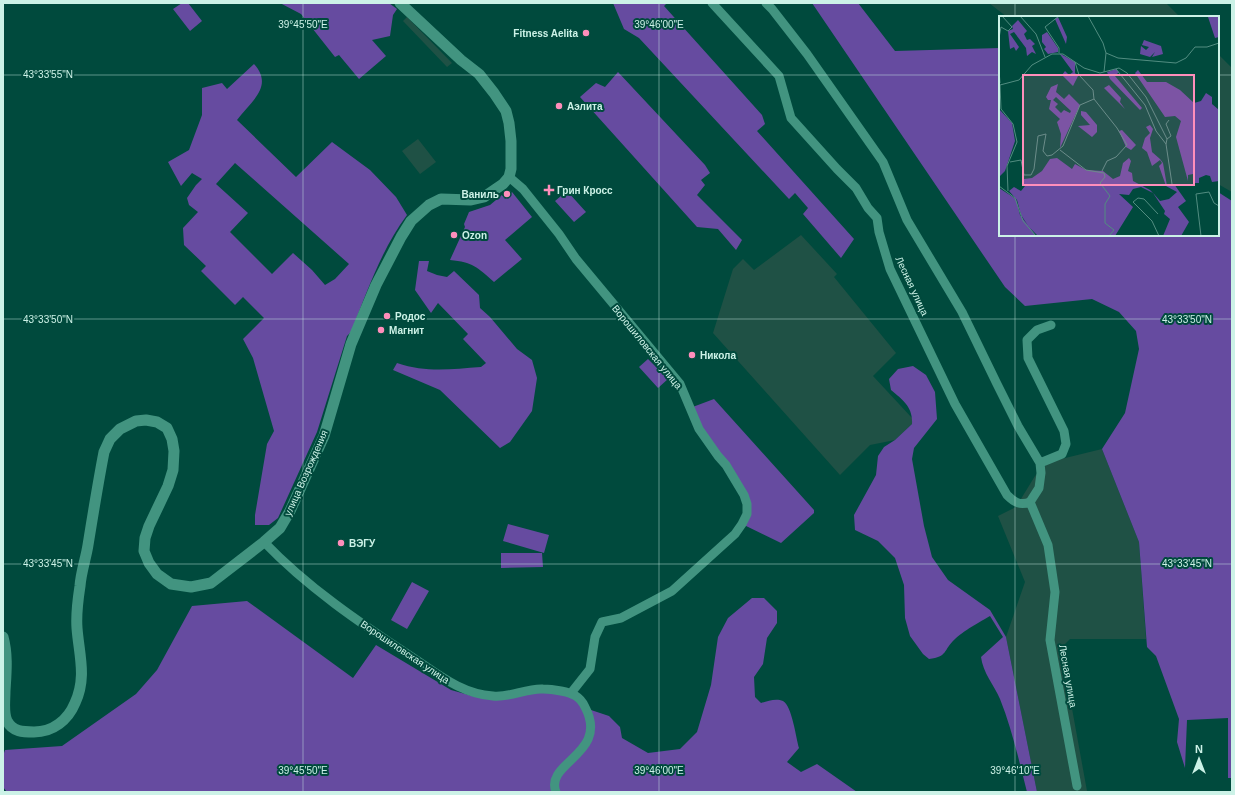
<svg xmlns="http://www.w3.org/2000/svg" width="1235" height="795" viewBox="0 0 1235 795" font-family="Arial,sans-serif">
	<style>
		.built { fill: #1f5145 }
		.green { fill: #664ba0; fill-rule: evenodd }
		.lines { fill: none; stroke-linecap: round; stroke-linejoin: round }
		.minor { stroke: #429480; stroke-width: 9 }
		.tertiary { stroke: #429480; stroke-width: 11 }
		.ticks { fill: none; stroke: #ccf2e7; stroke-width: 1; stroke-opacity: 0.45 }
		.poi-dot { fill: #ff8ebb; stroke: #004a3d; stroke-width: 1.5 }
		.labels { text-anchor: middle; dominant-baseline: central; stroke-width: 4; stroke-linejoin: round; paint-order: stroke }
		.poi-label { font-size: 10px; font-weight: bold; fill: #ccf2e7; stroke: #004a3d; text-anchor: start }
		.street-label { font-size: 10px; fill: #ccf2e7; stroke: #004a3d }
		.inset-road { fill: none; stroke: #528d81; stroke-width: 1 }
		.view { fill: #ff8ebb; fill-opacity: 0.15; stroke: #ff8ebb; stroke-width: 2 }
		.inset-edge { fill: none; stroke: #ccf2e7; stroke-width: 2 }
		.ticks-label { font-size: 10px; text-anchor: middle; fill: #ccf2e7; stroke: #004a3d; stroke-width: 4; stroke-linejoin: round; paint-order: stroke }
	</style>
	<rect width="100%" height="100%" fill="#004a3d"/>
	<path class="built" d="M989,3h177l14,14h-173z
		M407,17l45,46 -5,4 -44,-46z
		M1218,54l14,14v124l-14,-8z
		M418,139l18,23 -16,12 -18,-23z
		M801,235l36,39 -3,3 62,76 -23,23 39,42v6l-17,16 -25,5 -30,30 -127,-142 20,-64 10,-10 11,11z
		M1102,449l37,93 7,97h-76l-9,9 26,143 -50,1 -31,-155 19,-55 -27,-66 18,-9 19,-31 14,-14z"/>
	<path class="green" d="M182,3h6l14,18 -12,10 -17,-22z
		M280,3h109l8,6 -4,6 -3,21 -18,4 14,16 -27,23 -20,-24 -4,2 -34,-43z
		M613,3h54l-3,3 98,109 3,9 -8,7 97,108 -13,19 -38,-44 5,-6 -13,-15 -6,6 -150,-161 -15,-9z
		M812,3h46l37,48 105,-3v187h218v-43l14,9v577h-4v-60l-41,2 -2,48 -8,-26 2,-23 -23,-63 -9,-9 -8,-105 -37,-93 23,-36 14,-64 -3,-18 -17,-19 -27,-13 -67,7 -20,-19z
		M254,64c21,23 -5,39 -17,56l59,57 36,-35 38,28 26,27 11,18c-26,35 -40,77 -56,117l-4,4 -30,96 -39,86 -9,7h-14v-10l12,-71 7,-13 -21,-73 -10,-19 21,-21 -21,-21 -8,8 -34,-34 5,-5 -22,-21 -1,-17 15,-16 -9,-7 -2,-7 9,-13 6,-6 -10,-6 -11,13 -13,-24 21,-12 13,-35v-27l20,-5 5,6zM235,163l114,101 -14,15 -10,6 -13,-15 -19,-17 -21,21 -42,-42 18,-19 -32,-29z
		M618,72l87,93 5,8 -9,7 4,5 -8,10 45,45 -6,10 -18,-21 -21,-2 -117,-130 16,-14 9,4z
		M567,191l19,21 -12,10 -19,-21z
		M512,192l20,25 -27,23 17,19 -28,23c-17,-15 -21,-20 -44,-22l15,-33 -1,-3 5,-12 21,-7 12,-10 3,4z
		M419,261h10l-2,10 10,4 10,2 7,-6 25,24 1,13 10,9 27,32 15,11 5,18 -5,33 -22,31 -10,6 -60,-58 -47,-20 4,-7c30,10 54,6 84,4l5,-4 -23,-24 5,-5 -30,-31 -7,10 -16,-23z
		M648,359l20,20 -10,9 -19,-21z
		M913,366l13,9 9,17 2,27 -23,29 -2,11 12,67 8,31 16,23 42,30 16,27 31,155h-10c-8,-31 -15,-63 -27,-93 -6,-14 -17,-26 -19,-42l22,-20 -13,-21c-9,5 -28,16 -35,23 -12,11 -7,18 -26,20l-6,-5 -13,-18 -5,-18 -1,-33 -9,-27 -17,-17 -23,-11 -1,-15 22,-40 2,-19 6,-9 11,-7 17,-16c1,-17 -9,-24 -21,-34l-2,-11 9,-10z
		M714,399l100,111v3l-33,30 -39,-19 5,-20 -57,-96z
		M508,524l41,11 -5,18 -41,-12z
		M501,553h41l1,14 -42,1z
		M412,582l17,9 -22,38 -16,-9z
		M752,598h12l13,13v12l-10,15 -4,26 -9,13 1,20 6,6c7,-2 15,-5 22,-2 9,5 13,37 16,47l-12,14 14,10 16,-8 40,28h-850l-4,-5v-31l2,-6 57,-4 74,-52 21,-24 35,-64 55,-5 106,77 23,-33 75,45 25,7 49,-4h52l14,17 18,6 11,11 2,11 26,15 32,-4 17,-17 14,-47 7,-48 10,-19z"/>
	<g class="lines">
		<path class="minor" d="M712,3l67,73 12,42 46,51 19,19 12,20 9,10 2,14 11,37 65,135 52,91c7,7 13,11 23,7l9,-14 2,-15 -1,-10 -22,-37 -21,-42 -35,-72 -55,-92 -24,-58 -76,-108 -35,-45 -6,-6
			M509,177l14,12 36,45 17,25 104,125 19,45 19,27 8,9 18,30 3,9v10l-5,10 -7,10 -63,57 -51,27 -19,4 -7,15 -5,32 -19,24
			M1040,463l22,-9 4,-10 -2,-13 -36,-73 -1,-18 10,-10 14,-5
			M1030,502l18,43 7,47 -5,48 27,146
			M264,542c43,45 96,81 148,115 26,17 49,37 81,39 17,2 33,-8 50,-7 6,0 13,1 18,2 11,2 19,5 24,16 25,47 -41,55 -29,85"/>
		<path class="tertiary" d="M3,637c5,18 3,37 2,54 0,10 -2,22 2,30 6,11 16,11 27,11 19,0 34,-12 41,-29 12,-26 4,-48 2,-75 -1,-13 1,-29 3,-42 1,-14 6,-28 8,-41 5,-31 10,-62 16,-93l6,-13 10,-10 16,-8 10,-1 11,2 10,6 5,11 2,12 -1,19 -5,16 -19,40 -4,12 -1,13 5,12 8,11 14,10 20,3 20,-4 53,-41 16,-14 10,-17 34,-75 27,-92 25,-59 25,-48 10,-16 18,-16 12,-6 30,1 13,-3 19,-13 6,-7 2,-8v-28l-2,-18 -3,-12 -12,-18 -15,-19 -18,-14 -61,-57"/>
	</g>
	<path class="ticks" d="M303,3v789M659,3v789M1015,3v14M3,75h997M1218,75h14M1015,235v557M3,319h1229M3,564h1229"/>
	<g class="poi-dot">
		<circle cx="586" cy="33" r="4"/>
		<circle cx="559" cy="106" r="4"/>
		<path d="M547 184h4v4h4v4h-4v4h-4v-4h-4v-4h4z"/>
		<circle cx="507" cy="194" r="4"/>
		<circle cx="454" cy="235" r="4"/>
		<circle cx="387" cy="316" r="4"/>
		<circle cx="381" cy="330" r="4"/>
		<circle cx="692" cy="355" r="4"/>
		<circle cx="341" cy="543" r="4"/>
	</g>
	<g class="labels">
		<g class="poi-label">
			<text x="578" y="33" text-anchor="end">Fitness Aelita</text>
			<text x="567" y="106">Аэлита</text>
			<text x="557" y="190">Грин Кросс</text>
			<text x="499" y="194" text-anchor="end">Ваниль</text>
			<text x="462" y="235">Ozon</text>
			<text x="395" y="316">Родос</text>
			<text x="389" y="330">Магнит</text>
			<text x="700" y="355">Никола</text>
			<text x="349" y="543">ВЭГУ</text>
		</g>
		<g class="street-label">
			<text transform="translate(912 286) rotate(65)">Лесная улица</text>
			<text transform="translate(647 347) rotate(51)">Ворошиловская улица</text>
			<text transform="translate(306 473) rotate(-66)">улица Возрождения</text>
			<text transform="translate(405 652) rotate(34)">Ворошиловская улица</text>
			<text transform="translate(1068 676) rotate(80)">Лесная улица</text>
		</g>
	</g>
	<g transform="translate(999 16)">
		<rect width="220" height="220" fill="#004a3d"/>
		<path d="M220,0v21l-4,1 -7,-21zM59,1l9,20 -1,7 -11,-25zM19,4l9,11 -3,3 3,6 3,-1 5,5 -3,2 4,8 -4,-2 -5,4 -1,-8 -12,-16 -4,2 9,13 -3,4 -2,-4 -4,2 -2,-18 5,-2 -1,-3zM48,16l11,16v4l-10,2 -4,-5 2,-2 -4,-5v-7zM145,24l17,6 2,8 -11,3 3,-5 -5,5 -10,-3 1,-8 5,4 3,-3 -7,-2zM60,37l16,9v11l3,3 -5,10 -11,-11 3,-4 4,4 4,-3zM117,53l3,3 -4,4 27,32 -2,2 -30,-31 -3,-7zM139,54l9,12h19l14,8 14,13 7,-2 5,-8 6,4v7l7,6v71l-7,1 -2,-6 -4,-1 -7,3v5h-6v-9l-5,1v6l-12,-44 5,-16 -6,-5 -10,1 -2,-3 -28,-41zM59,68l-2,8 8,7 5,-5 11,11 -20,43 1,-14 -4,-12 3,-3 -11,-10 2,-9h-3l-2,-3 5,-10zM57,81l15,14 -1,2 -6,-3 -3,3 -6,-6 3,-3 -5,-4zM110,69l12,13 -1,4 5,7 -21,-21zM0,93l13,14 3,18 -10,30 -6,6zM82,95l5,1 11,13v7l-5,5 -14,-11 12,-1 -9,-10zM151,109l3,4 -3,9 2,14 8,7 3,4 4,23 7,-2 12,17 -8,6 11,15 -8,14h-18l7,-17 -6,-5 1,-3 -12,-18 -12,-6 -8,2 -4,6 -10,-1 14,13 -18,29h-77l-9,-9 -8,-12 -4,-15 -8,-9 5,-4 7,4 4,-5 -3,-3 2,-4 8,-1 10,-7 8,-12 7,-1 15,11 3,-5 11,6 17,1 10,8 7,-3 3,-13 6,-5 2,3 -3,10 4,2 1,8 17,9 4,4 6,7 9,-2 8,-7 -11,-6 -7,-20 3,-3 -2,-3 -8,6 -5,-14 -5,-4 3,-10 5,-5 -4,-6zM123,114l14,15 -5,5 -5,-3 -7,-16zM0,172l17,11 4,16 16,21h-37z" fill="#664ba0" fill-rule="evenodd"/>
		<path class="inset-road" d="M21,0l16,18 9,23M89,0l15,27 3,10 -2,19M0,22l2,-11 7,4 4,-4 -10,-11M60,37v-5l-14,-21 14,-11M107,37l12,5 58,5 10,-5 9,-11h12l12,-4M76,46l4,13 14,15 1,9 23,29 10,17 -11,12 -9,4 -5,10M117,53l29,36 11,26 10,13 6,40M0,54l1,13M168,123l4,-3 -5,-12 3,-4M61,134l26,20 18,3 1,4 -5,6 10,13 -5,8v19l9,7 -5,6M11,146l11,-2 3,15h7l3,-6 4,-33 8,-2 -3,17 4,5 5,-1 11,-9 17,-41 14,-6M0,170l16,12 8,23 13,15M9,175l-1,-25 10,-24 -4,-18 -12,-15 -1,-24 19,-5 13,-15 20,-11h11l21,14 16,5 19,-5 8,5 19,24 21,42 -1,5M159,198l-14,-15 -6,-1 -5,4 19,19 7,15M202,220l-5,-42 13,-2 5,11 5,3"/>
		<path class="view" d="M24,59h171v110h-171z"/>
		<rect width="220" height="220" class="inset-edge"/>
	</g>
	<g class="ticks-label">
		<text x="303" y="28">39°45'50"E</text>
		<text x="659" y="28">39°46'00"E</text>
		<text x="48" y="78">43°33'55"N</text>
		<text x="48" y="323">43°33'50"N</text>
		<text x="1187" y="323">43°33'50"N</text>
		<text x="48" y="567">43°33'45"N</text>
		<text x="1187" y="567">43°33'45"N</text>
		<text x="303" y="774">39°45'50"E</text>
		<text x="659" y="774">39°46'00"E</text>
		<text x="1015" y="774">39°46'10"E</text>
	</g>
	<rect width="1235" height="795" fill="none" stroke="#ccf2e7" stroke-width="8"/>
	<g transform="translate(1199 759)" stroke="#004a3d" stroke-width="3" paint-order="stroke">
	<path d="M0-3L7 15L0 10L-7 15Z" fill="#ccf2e7"/>
	<text y="-6" font-size="11" font-weight="bold" text-anchor="middle" fill="#ccf2e7">N</text>
	</g>
</svg>
